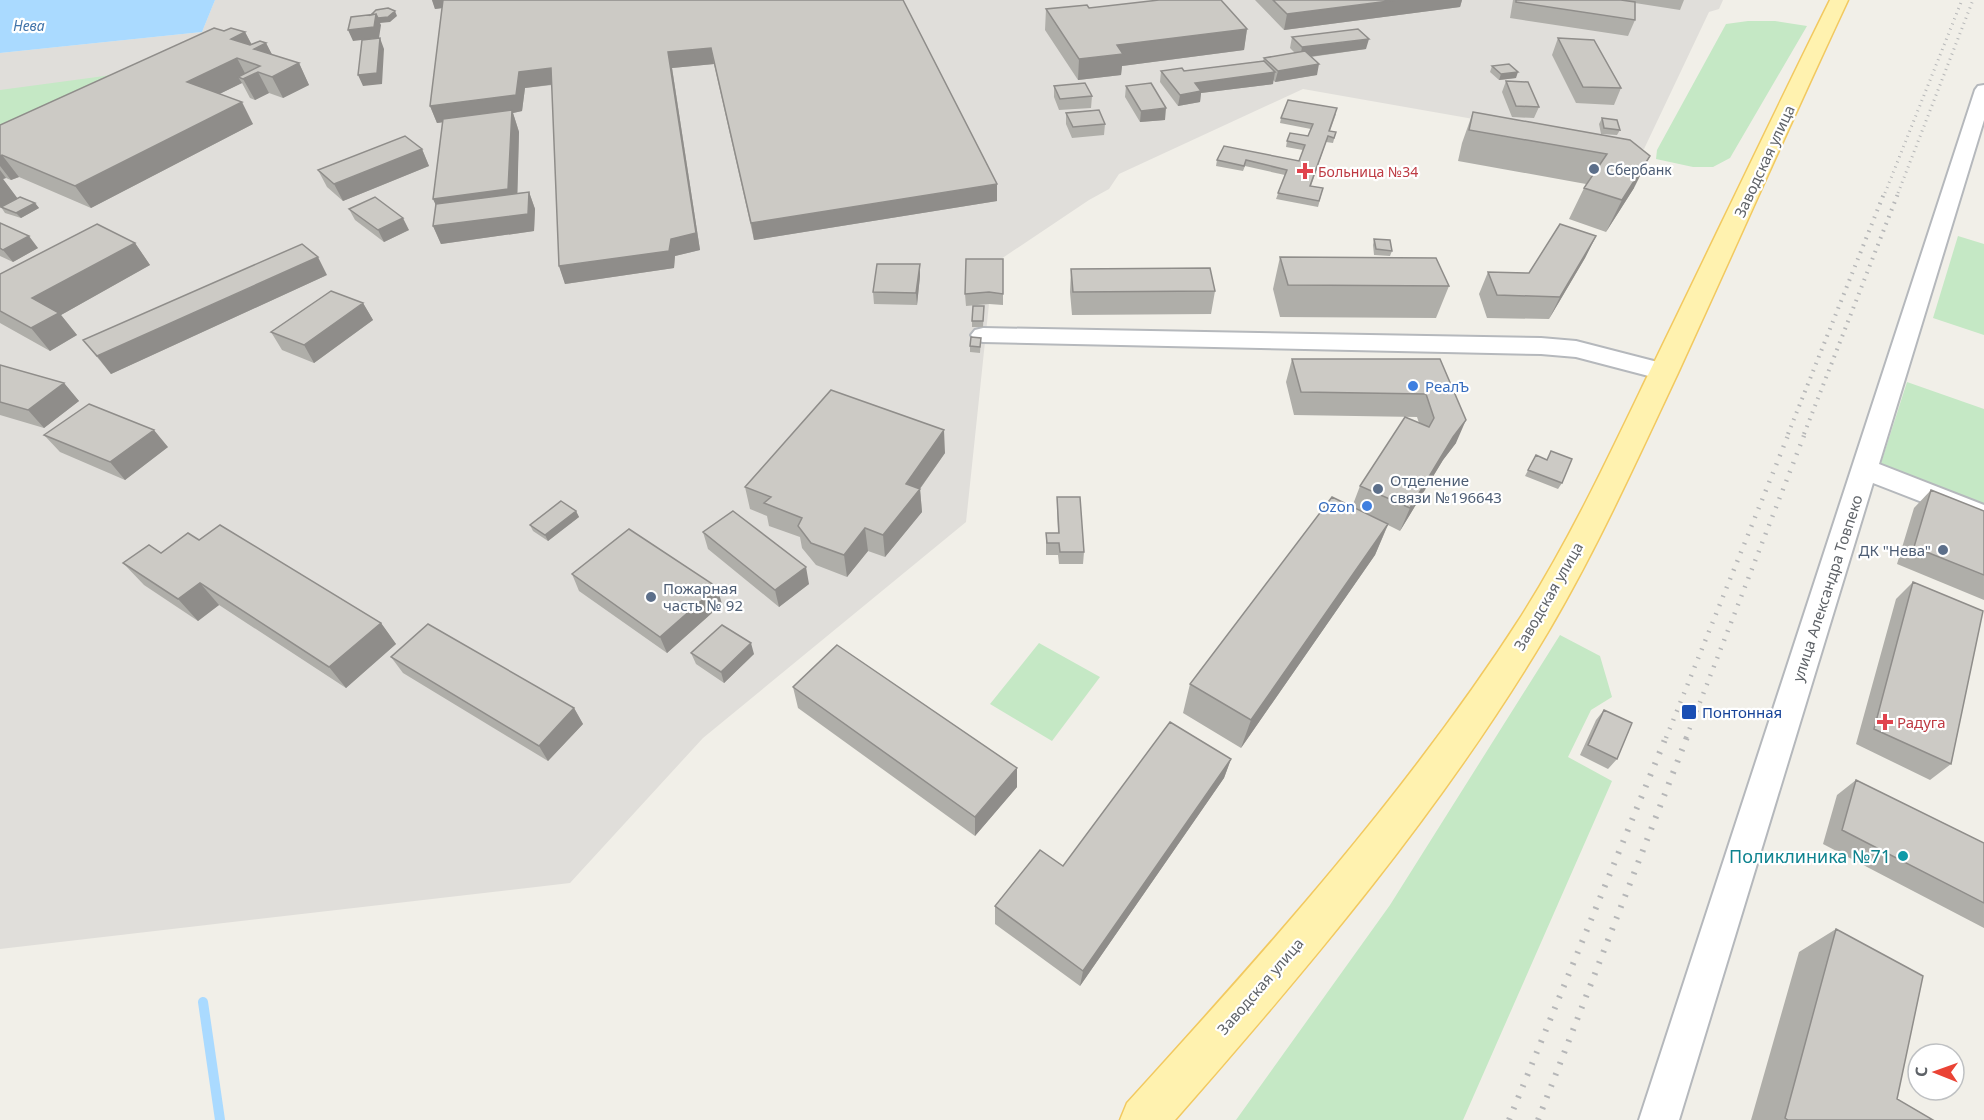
<svg xmlns="http://www.w3.org/2000/svg" width="1984" height="1120" viewBox="0 0 1984 1120" font-family="'Noto Sans',sans-serif">
	<style>
		.industrial { fill: #e0deda }
		.green { fill: #c5e8c5 }
		.water { fill: #aadaff }
		.lines { fill: none; stroke-linecap: round; stroke-linejoin: round }
		.stream { stroke: #aadaff; stroke-width: 10 }
		.minor-casing { stroke: #b5b8bc; stroke-width: 4 }
		.primary-casing { stroke: #f2c960; stroke-width: 3 }
		.minor { fill: #fff; fill-rule: evenodd }
		.primary { fill: #fff2af; fill-rule: evenodd }
		.rail-far3 { stroke: #b6b7b8; stroke-width: 3; stroke-dasharray: 1 4.5; stroke-linecap: butt }
		.rail-far2 { stroke: #b6b7b8; stroke-width: 4; stroke-dasharray: 1.5 6; stroke-linecap: butt }
		.rail-far1 { stroke: #b6b7b8; stroke-width: 4.5; stroke-dasharray: 1.5 8; stroke-linecap: butt }
		.rail { stroke: #b6b7b8; stroke-width: 6; stroke-dasharray: 2 10; stroke-linecap: butt }
		.wall { fill: #afaea9 }
		.shaded-wall { fill: #8f8d8a }
		.building { fill: #cccac5; stroke: #8f8d8a; stroke-width: 1.5 }
		.service-dot { fill: #5c6f8a; stroke: #fff; stroke-width: 2 }
		.health-dot { fill: #e0444e; stroke: #fff; stroke-width: 2 }
		.shop-dot { fill: #3f7fe0; stroke: #fff; stroke-width: 2 }
		.transit-dot { fill: #1a4fb4; stroke: #fff; stroke-width: 2 }
		.culture-dot { fill: #0f9aa8; stroke: #fff; stroke-width: 2 }
		.labels { text-anchor: middle; dominant-baseline: central; stroke-width: 4.5; stroke-linejoin: round; paint-order: stroke }
		.far-water-label { font-size: 14px; font-style: italic; fill: #4174aa; stroke: #fff }
		.far-service-label { font-size: 14px; fill: #4e5e75; stroke: #fff; text-anchor: start }
		.far-health-label { font-size: 14px; fill: #be3a42; stroke: #fff; text-anchor: start }
		.street-label { font-size: 15px; fill: #5f6368; stroke: #fff }
		.shop-label { font-size: 15px; fill: #366cbe; stroke: #fff; text-anchor: start }
		.service-label { font-size: 15px; fill: #4e5e75; stroke: #fff; text-anchor: start }
		.transit-label { font-size: 15px; fill: #164399; stroke: #fff; text-anchor: start }
		.health-label { font-size: 15px; fill: #be3a42; stroke: #fff; text-anchor: start }
		.near-culture-label { font-size: 18px; fill: #0d838f; stroke: #fff; text-anchor: end }
	</style>
	<rect width="100%" height="100%" fill="#f1efe8"/>
	<path class="industrial" d="M215,0h1508l-4,9 -10,3 -65,137 -341,-60 -184,85 -10,15 -20,11 -91,61 -14,42 5,1 -23,218 -263,216 -133,145 -570,66v-896l202,-21z"/>
	<path class="green" d="M1748,21h27l32,5 -77,132 -17,9h-20l-37,-8 1,-9 69,-126z
		M179,66l-179,85v-61z
		M1958,236l26,8v91l-51,-17z
		M1907,382l77,27v97l-104,-40z
		M1560,635l40,21 12,41 -21,13 -23,47 44,24 -149,339h-227l154,-215z
		M1039,643l61,34 -48,64 -62,-37z"/>
	<path class="water" d="M0,0h215l-13,32 -202,21z"/>
	<g class="lines">
		<path class="stream" d="M203,1002l17,118"/>
		<g class="minor-casing">
			<path id="minor" d="M1984,85v35l-105,344 105,41v21l-111,-43 -194,637h-40l336,-1030 3,-4z
				M983,328l558,10 35,3 97,25 3,6 -3,6 -9,2 -88,-23 -35,-3 -558,-12 -8,-2 -4,-5 4,-5z"/>
		</g>
		<g class="primary-casing">
			<path id="primary" d="M1830,0h18c-58,124 -113,249 -170,373 -41,87 -81,176 -130,259 -105,177 -238,334 -373,488h-55l7,-17c141,-155 281,-311 395,-488 48,-76 87,-159 126,-240 61,-125 120,-250 182,-375z"/>
		</g>
		<use href="#minor" class="minor"/>
		<use href="#primary" class="primary"/>
		<path class="rail-far3" d="M1885,193l77,-193
			M1898,193l75,-193"/>
		<path class="rail-far2" d="M1788,434l97,-243
			M1804,434l95,-243"/>
		<path class="rail-far1" d="M1666,738l123,-305
			M1686,738l119,-305"/>
		<path class="rail" d="M1509,1120l157,-383
			M1538,1120l149,-383"/>
	</g>
	<path class="wall" d="M432,0h471l94,201 -243,39 -40,-176 -42,4 28,182 -25,6 -1,12 -109,16 -6,-18 -7,-181 -27,3 -3,23 -9,2 6,19 -2,61 12,-1 6,17 -1,22 -93,13 -8,-18 3,-22 -3,-5 10,-77 -6,1 -7,-17 12,-98 -7,1z
		M1255,0h207l-2,7 -176,23z
		M1513,0h171l-4,10 -45,-7v17l-7,16 -118,-18z
		M1089,8l158,21 -3,21 -122,16 -1,9 -43,5 -33,-50 1,-21z
		M224,31l21,1 7,13 14,-2 6,12 27,8 10,22 -26,13 -14,-5 -14,7 -5,-2 -8,-15 -23,11 34,30 -162,84 -72,-31 -8,3 -5,-2 -3,1 14,19 18,5 4,5 -18,10 -16,-5 -4,-6h-1v-82z
		M1292,37l74,12 -55,8 6,18 -42,7 -2,-2v4l-72,9 -1,9 -22,4 -18,-24 1,-11h23l79,-10 1,-3 31,-5 -5,-5z
		M1558,38l63,50 -7,17 -38,-2 -24,-48z
		M1492,66l24,12 -17,2 -9,-8z
		M1506,81l33,26 -5,11 -22,-1 -10,-25z
		M1054,86l38,10 -1,12 -32,2 -5,-13z
		M1126,86l39,34 -25,2 -15,-25z
		M1473,112l157,28 4,48 -28,44 -37,-13 17,-35 -128,-23 4,-18z
		M1066,113l39,11 -1,11 -32,3 -6,-14z
		M1336,114l-6,17 6,1 -3,11 -7,-1 -15,44 12,2 -5,19 -42,-8 9,-24 -40,-9 -2,5 -27,-5 1,-6 82,1 4,-11 -17,-3 1,-6 21,-5 3,-7 -31,-6 1,-5z
		M1602,118l18,12 -3,5 -16,-1 -2,-10z
		M422,149l7,17 -86,35 -16,-14 -9,-17z
		M349,209l60,21 -25,12 -29,-22z
		M0,223l38,25 -25,14 -13,-6z
		M1596,236l-11,22 -36,61 -62,-1 -8,-24 9,-22 41,1z
		M1374,239l18,12 -2,5 -16,-1 -1,-10z
		M135,243l15,22 -89,50 16,20 -27,16 -50,-28v-49z
		M1280,257l169,29 -13,32 -156,-1 -7,-28z
		M1003,259v46l-14,-1 -23,2 -1,-12z
		M1071,269l144,22 -4,23 -139,1 -2,-23z
		M327,275l-216,99 -28,-34z
		M920,276l-3,29 -43,-1 -1,-12z
		M363,303l10,17 -59,43 -32,-13 -11,-18z
		M984,306l-1,21h-11v-6z
		M981,338l-1,15 -10,-1v-6z
		M1292,359h148l16,84 -13,17 -43,71 -12,-6 -13,30 -134,193 -58,-35 7,-29 162,-177 8,-21 59,-63 -2,-6 -123,-2 -8,-33z
		M0,365l64,18 15,18 -35,27 -44,-13z
		M44,435l124,12 -43,33 -65,-28z
		M945,453l-25,36 2,23 -37,45 -17,-6 -21,26 -31,-12 -14,-17 -2,-11 -31,-11 -2,-10 -17,-7 -5,-22z
		M1536,455l26,28 -4,6 -33,-13z
		M1931,490l53,21v89l-87,-36 17,-56z
		M1057,497l27,55 -1,12h-24l-1,-9h-12v-22h12l-1,-25z
		M576,511l3,6 -31,24 -15,-10 -3,-6z
		M703,532l106,52 -30,23 -71,-58z
		M161,553l220,70 15,21 -50,44 -127,-83 -21,16 -54,-36 -21,-22z
		M572,574l150,30 -55,49 -88,-62z
		M1913,582l38,182 -21,16 -74,-36 40,-145z
		M691,653l63,1 -30,29 -28,-19z
		M391,657l183,51 9,16 -35,37 -145,-88z
		M793,687l224,81v19l-42,49 -177,-128z
		M1604,710l13,49 -9,10 -28,-14 16,-35z
		M1231,759l-7,19 -144,208 -85,-62v-18l68,-40z
		M1856,780l128,63v85l-161,-84 14,-49z
		M1836,929l61,170 36,21h-182l48,-168z"/>
	<path class="shaded-wall" d="M432,0h16l2,7 -15,2z
		M1397,0h65l-2,7 -176,23 3,-16z
		M395,11l2,5 -7,6 -10,1 1,2 -2,13 -26,3 -5,-11 28,-16z
		M1247,29l-3,21 -122,16 -1,9 -43,5 1,-21 38,-14z
		M245,32l11,21 -25,-14z
		M380,38l4,11 -2,35 -19,2 -5,-11z
		M1369,39l-3,10 -66,9 2,-11z
		M266,43l11,21 -23,-15z
		M711,48l3,16 -42,4 28,182 -25,6 -1,12 -109,16 -6,-18 112,-27 -3,-187z
		M237,58l10,19 11,-5 11,21 -14,7 -12,-21 -5,-2 4,6 -43,21 -12,-22z
		M299,63l10,22 -26,13 -11,-21z
		M1319,64l-2,11 -42,7 3,-11z
		M551,68l5,16 -31,4 -3,23 -9,2 6,19 -2,79 -74,10 -10,-22 79,-86 -75,10 -7,-17 89,-34z
		M1275,72l-2,12 -72,9 -1,9 -22,4 2,-11 15,-12z
		M1518,72l-2,6 -17,2 2,-6z
		M242,102l11,22 -162,84 -16,-22z
		M1166,108l-1,12 -25,2 1,-11z
		M422,149l7,17 -86,35 -9,-17z
		M2,155l17,22 -8,3 -11,-14v-10z
		M1650,156l-16,32 -28,44 16,-32z
		M0,170l6,8 -3,1 15,20 -18,8z
		M997,184v17l-243,39 -3,-17z
		M529,192l6,17 -1,22 -93,13 -8,-18z
		M35,203l4,5 -18,10 -5,-5z
		M403,218l6,12 -25,12 -6,-12z
		M29,236l9,12 -25,14 -10,-12z
		M1596,236l-11,22 -36,61 11,-22z
		M135,243l15,22 -89,50 16,20 -27,16 -19,-23 1,-30z
		M318,257l9,18 -216,99 -14,-18z
		M920,264v12l-3,29 -1,-12z
		M363,303l10,17 -59,43 -10,-18z
		M64,383l15,18 -35,27 -16,-18z
		M1466,420l-10,23 -13,17 -43,71 10,-23 43,-71z
		M154,430l14,17 -43,33 -15,-18z
		M944,430l1,23 -29,41 4,-5 2,23 -37,45 -2,-22 23,-51z
		M576,511l3,6 -31,24 -3,-6z
		M1388,524l-13,31 -134,193 10,-28z
		M865,528l3,23 -21,26 -3,-22z
		M806,567l3,17 -30,23 -4,-17z
		M200,583l19,22 -21,16 -20,-22z
		M717,587l5,17 -55,49 -7,-16z
		M381,623l15,21 -50,44 -17,-21z
		M751,643l3,11 -30,29 -3,-11z
		M574,708l9,16 -35,37 -9,-15z
		M1231,759l-7,19 -144,208 3,-15z
		M1017,768v19l-42,49v-19z"/>
	<path class="building" d="M443,0h460l94,184 -246,39 -40,-175 -43,4 28,181 -25,6 -2,12 -110,15 -8,-198 -32,4 -3,23 -86,11z
		M1159,0h62l26,29 -130,16 6,9 -44,5 -33,-50 41,-4 2,3z
		M1273,0h124l-110,14z
		M1516,0h105l14,2v18l-119,-18z
		M388,8l7,3 -7,6 -10,1 -2,-4 -5,1 5,-5z
		M376,14l-2,13 -26,3 3,-13z
		M214,28l10,3 7,-3 14,4 -14,7 19,6 10,-4 6,2 -12,6 45,14 -27,14 -14,-5 -15,7 -5,-2 22,-11 -23,-8 -50,24 55,20 -167,84 -73,-31 -2,1v-31z
		M1358,29l11,10 -67,8 -10,-10z
		M380,38l-3,35 -19,2 4,-35z
		M1558,38l36,2 27,48 -38,-1z
		M1305,51l14,13 -41,7 -14,-13z
		M1264,61l11,11 -80,11 6,8 -21,4 -19,-24 21,-3 2,3z
		M1509,64l9,8 -17,2 -9,-8z
		M1506,81l22,1 11,25 -23,-1z
		M1085,83l7,13 -32,3 -6,-13z
		M1151,83l15,25 -25,3 -15,-25z
		M1288,100l49,8 -8,23 7,1 -2,6 -6,-2 -18,50 13,2 -4,13 -41,-8 9,-23 -41,-10 -2,6 -27,-6 7,-14 75,15 6,-16 -18,-4 3,-8 18,3 5,-12 -32,-6z
		M512,110l-4,79 -75,10 10,-80z
		M1099,110l6,14 -32,3 -7,-14z
		M1473,112l157,28 20,16 -28,44 -38,-12 23,-34 -138,-24z
		M1602,118l15,2 3,10 -16,-2z
		M405,136l17,13 -88,35 -16,-14z
		M529,192l-1,22 -95,12 3,-22z
		M20,197l15,6 -19,10 -15,-6z
		M375,197l28,21 -25,12 -29,-21z
		M0,223l29,13 -26,14 -3,-2z
		M97,224l38,19 -103,55 27,15 -28,15 -31,-17v-37z
		M1560,224l36,12 -36,61 -63,-2 -9,-23 41,1z
		M1374,239l16,1 2,11 -16,-2z
		M302,244l16,13 -221,99 -14,-16z
		M1280,257l156,1 13,28 -161,-1z
		M966,259h37v35l-14,-2 -24,2z
		M877,264h43l-4,29 -43,-1z
		M1210,268l5,23 -142,1 -2,-23z
		M331,291l32,12 -59,42 -33,-13z
		M973,306h11l-1,15h-11z
		M971,337l10,1 -1,9 -10,-1z
		M1292,359h148l26,61 -13,17 -43,71 -50,-22 45,-69 24,10 5,-9 -8,-24 -125,-2z
		M0,365l64,18 -36,27 -28,-8z
		M831,390l113,40 -38,54 14,5 -37,46 -18,-7 -21,27 -33,-12 -13,-17 4,-8 -38,-15 7,-6 -26,-10z
		M89,404l65,26 -44,32 -66,-27z
		M1551,451l21,8 -10,24 -34,-13 8,-15 11,5z
		M1931,490l53,21v64l-70,-28z
		M1057,497h23l4,55h-24l-1,-9h-12l-1,-10h13z
		M1332,497l56,27 -137,196 -61,-36z
		M561,501l15,10 -31,24 -15,-10z
		M733,511l73,56 -31,23 -72,-58z
		M220,525l161,98 -52,44 -129,-84 -22,16 -55,-36 26,-18 12,8 27,-20 11,7z
		M629,529l88,58 -57,50 -88,-63z
		M1913,582l70,29 -32,153 -77,-35z
		M428,624l146,84 -35,38 -148,-89z
		M722,625l29,18 -30,29 -30,-19z
		M837,645l180,123 -42,49 -182,-130z
		M1604,710l28,13 -15,36 -29,-14z
		M1170,722l61,37 -148,212 -88,-65 45,-56 23,16z
		M1856,780l128,63v60l-142,-73z
		M1836,929l87,47 -26,123 36,21h-145l-3,-2z"/>
	<g class="service-dot">
		<circle cx="1594" cy="169" r="6"/>
		<circle cx="1378" cy="489" r="6"/>
		<circle cx="1943" cy="550" r="6"/>
		<circle cx="651" cy="597" r="6"/>
	</g>
	<g class="health-dot">
		<path d="M1302 162h6v6h6v6h-6v6h-6v-6h-6v-6h6z"/>
		<path d="M1882 713h6v6h6v6h-6v6h-6v-6h-6v-6h6z"/>
	</g>
	<g class="shop-dot">
		<circle cx="1413" cy="386" r="6"/>
		<circle cx="1367" cy="506" r="6"/>
	</g>
	<rect class="transit-dot" x="1681" y="704" width="16" height="16" rx="3"/>
	<circle class="culture-dot" cx="1903" cy="856" r="6"/>
	<g class="labels">
		<g class="far-water-label">
			<text x="29" y="25">Нева</text>
		</g>
		<g class="far-service-label">
			<text x="1606" y="169">Сбербанк</text>
		</g>
		<g class="far-health-label">
			<text x="1318" y="171">Больница №34</text>
		</g>
		<g class="street-label">
			<text transform="translate(1764 161) rotate(-65)">Заводская улица</text>
			<text transform="translate(1827 588) rotate(-72)">улица Александра Товпеко</text>
			<text transform="translate(1548 596) rotate(-60)">Заводская улица</text>
			<text transform="translate(1260 986) rotate(-49)">Заводская улица</text>
		</g>
		<g class="shop-label">
			<text x="1425" y="386">РеалЪ</text>
			<text x="1355" y="506" text-anchor="end">Ozon</text>
		</g>
		<g class="service-label">
			<text x="1390" y="480">Отделение<tspan x="1390" dy="17">связи №196643</tspan></text>
			<text x="1931" y="550" text-anchor="end">ДК "Нева"</text>
			<text x="663" y="588">Пожарная<tspan x="663" dy="17">часть № 92</tspan></text>
		</g>
		<g class="transit-label">
			<text x="1702" y="712">Понтонная</text>
		</g>
		<g class="health-label">
			<text x="1897" y="722">Радуга</text>
		</g>
		<g class="near-culture-label">
			<text x="1891" y="856">Поликлиника №71</text>
		</g>
	</g>
	<g transform="translate(1936 1072) rotate(271)"><circle r="28" fill="#ffffff" stroke="#bfc1c3" stroke-width="1.5"/>
	<path d="M0-4.5L10 22L0 15L-10 22Z" fill="#ea4335"/>
	<text y="-9" font-size="16" font-weight="bold" text-anchor="middle" fill="#5f6368">С</text>
	</g>
</svg>
